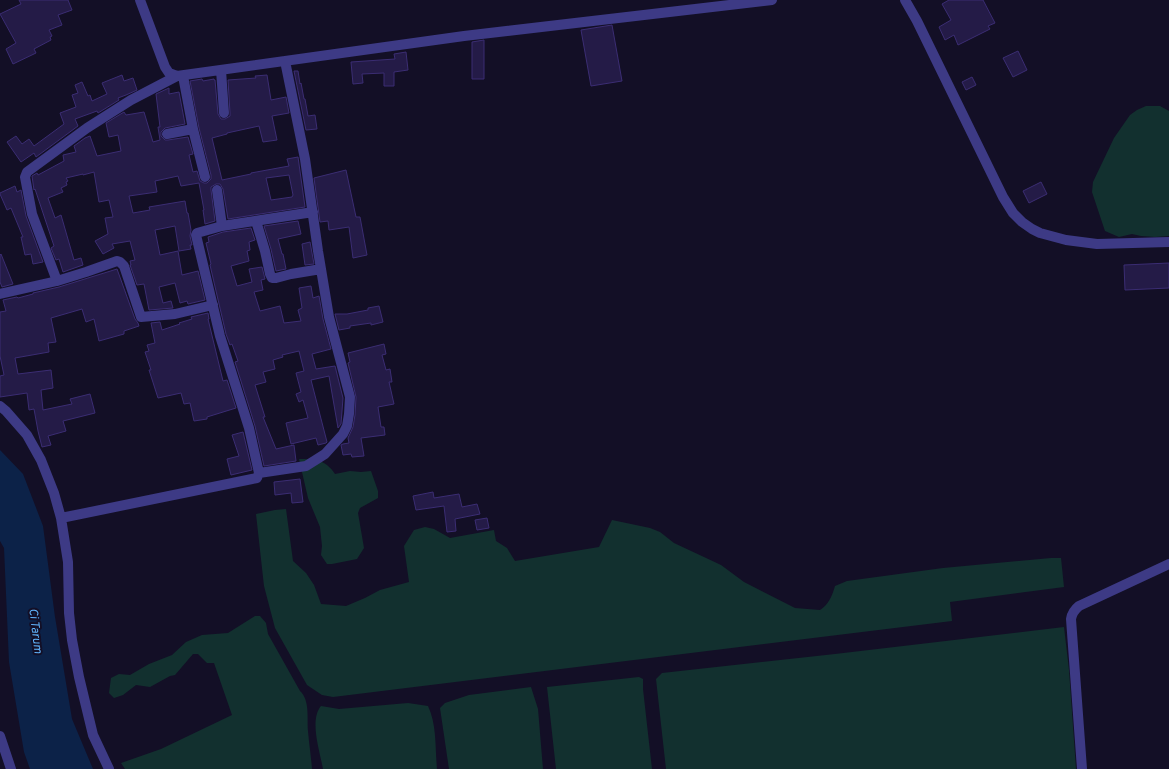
<svg xmlns="http://www.w3.org/2000/svg" width="1169" height="769" viewBox="0 0 1169 769" font-family="Overpass,sans-serif">
	<style>
		.green { fill: #12302f }
		.water { fill: #0c2248 }
		.building { fill: #241b47; stroke: #3b2d73; fill-rule: evenodd }
		.lines { fill: none; stroke-linecap: round; stroke-linejoin: round }
		.street { stroke: #3d3a85; stroke-width: 10 }
		.labels { text-anchor: middle; dominant-baseline: central; stroke-width: 4; stroke-linejoin: round; paint-order: stroke }
		.water-label { font-size: 12px; font-style: italic; fill: #62b6ff; stroke: #130f26 }
	</style>
	<rect width="100%" height="100%" fill="#130f26"/>
	<path class="green" d="M1146,106h14l9,5v125l-14,1 -14,-1 -9,-2 -13,3 -14,-6 -13,-39 1,-10 21,-44 16,-23 7,-5z
		M299,459c16,0 27,1 36,15l15,-3 11,1 10,-1 7,20v7l-18,10 -2,5 6,35 -7,11 -25,5h-5l-6,-9 1,-9 -2,-19 -12,-29z
		M286,509l7,52 13,12 8,12 7,19 25,2 19,-8 15,-8 29,-8 -5,-36 10,-16 11,-3 9,2 16,9 44,-8 2,11 11,7 8,13 84,-14 13,-27 38,8 10,4 14,11 47,22 23,17 51,26 25,2c9,-6 12,-14 15,-24l12,-5 96,-13 108,-10h10l3,29 -114,15 2,19 -619,76 -11,-2 -15,-10 -32,-57 -11,-42 -8,-72 19,-4z
		M255,616h5l6,7 2,11 32,57c10,9 7,27 8,40 1,12 3,25 4,38h-187l-4,-6 40,-14 71,-34 -18,-52h-7l-9,-9h-5l-18,21 -5,1 -20,11 -14,-2 -13,10 -9,3 -5,-5 2,-15 8,-4 11,1 19,-11 23,-9 14,-13 16,-7 26,-2z
		M1064,627l5,43 7,99h-410l-10,-90 6,-6 173,-19z
		M639,677l4,2v10l9,80h-96l-9,-82z
		M531,687l7,22 5,60h-94l-9,-61 5,-5 24,-8z
		M408,703l20,3c9,19 7,42 9,63h-114c-3,-17 -14,-49 -2,-63l18,3z"/>
	<path class="water" d="M0,450l23,24 20,52 12,91 17,102 21,50h-63l-6,-17 -15,-90 -5,-114 -4,-7z"/>
	<path class="building" d="M19,0h49l4,10 -14,5 4,10 -13,5 3,6 -2,1 1,3 -17,9 2,4 -23,11 -7,-15 10,-6 -16,-29 21,-10z
		M949,0h34l12,23 -7,3 2,3 -32,16 -4,-10 -9,5 -6,-13 12,-7 -9,-16z
		M612,25l10,56 -31,5 -10,-56z
		M484,40v39h-12v-37z
		M1018,51l9,19 -14,7 -10,-19z
		M406,52l2,18 -14,2v14h-10v-13l-22,1 1,9 -10,1 -2,-22 44,-3 -1,-5z
		M294,71h4l2,13 1,-1 3,16h1l3,17 7,-1 2,14 -11,1z
		M122,75l2,6 9,-3 4,12 -11,5 -8,3 1,2 -21,13 -1,-2 -22,8 3,7 -42,31 -2,-4 -13,9 -14,-20 9,-6 6,8 7,-5 5,7 30,-22 -4,-11 16,-6 -4,-12 6,-2 -3,-8 7,-3 6,14 2,-1 2,6 15,-7 -5,-11z
		M267,75l4,25 15,-3 3,16 -17,3 5,24 -14,2 -4,-16 -32,7v1l-15,4 10,42 29,-6v-1l38,-7 -2,-7 11,-2 7,50 -77,12 -5,-30 -3,-5h-4l-5,3v3l4,31 -10,3 -2,-14h1l-5,-27 -18,3 -3,-10 -23,5 2,11 -28,4 4,17 17,-3 -1,-3 36,-6 2,12h1l3,17 -1,6 2,9h-2l1,4 -12,2 -4,-25 -20,4 5,25 18,-4 4,24 16,-4 7,29 -17,4 -1,-3 -7,2 -5,-20 -16,4 4,16 8,-2 2,7 -24,2 -5,-26 -7,1 -7,-20h1l-1,-4 5,-1 -5,-19 -18,3 2,4 -11,6 -8,-13 13,-7 -3,-16 8,-1 -4,-17 -10,2 -5,-30 -11,3v-1l-17,4 2,3 -2,1 1,3 -6,3 2,4 -15,6 7,20 6,-3 13,45 7,-2 2,7 -20,7 -4,-13 -3,1 -5,-12 3,-2 -19,-57 -1,1 -2,-14 5,-3 1,2 26,-14 -1,-6 13,-3 -2,-6 11,-8 5,-2 7,20 24,-5 -3,-16 -9,2 -3,-14 18,-11 2,3 18,-3 9,30 7,-2 -2,-13h2l-4,-33 13,-6v6l10,-2 6,32 -20,4 -4,4v4l4,4h3l20,-3 5,17 -4,1 4,17 4,-1 3,10 4,2h3l4,-4v-4l-12,-47 -9,-47 12,-2 1,2 11,-2v1h1l3,34 3,5h4l5,-3v-3l-2,-33 28,-2 -1,-2zM289,175l4,20 -1,2 -21,3 -5,-22z
		M972,77l4,8 -10,5 -4,-8z
		M346,170l10,47h4l7,38 -14,3 -4,-31 -20,3 -1,-9 -8,1 -6,-44z
		M1041,182l6,12 -18,9 -6,-12z
		M15,186l2,6 4,-2 5,26 17,46 -10,2 -2,-10 -6,1 -4,-18h2l-12,-29 -4,2 -7,-16v-1z
		M298,221l3,13 -23,5 4,15h1l3,15 -10,2 -5,-22 -7,-23z
		M251,228l4,12 -6,2 1,8 -3,1 2,10 -18,5 6,20 15,-4 -3,-13 13,-2 3,12 -4,1 2,10 -9,2 6,19 20,-5 4,17 17,-2 -3,-11 4,-2 -3,-20 12,-2 2,12 6,-2 4,23 8,30 -19,5 4,15 19,-3 8,32 -2,26 -3,4 -9,-52 -18,4 16,62 -1,1 -8,2 -2,-7 -25,6 -5,-21 22,-5 -5,-18 -4,2 -3,-8 5,-2 -5,-19 8,-2 -5,-20 -17,4 1,2 -10,3 2,9 -12,3 3,10 -11,3 10,32h-2l13,32 18,-4 2,16 -32,5 -9,-40 -20,-64 3,-1 -6,-17 -2,1 -4,-11 -16,-69 1,-1 -5,-21 3,-1 -1,-5 15,-5z
		M310,242l4,22 -9,1 -3,-21z
		M1,254l12,30 -11,3 -2,-5v-27z
		M1169,263v25l-44,2 -1,-25z
		M117,269l18,50 3,4 1,3 -15,5v3l-25,7 -5,-22 -8,3 -4,-13 -31,9 5,24 -8,1 1,9 -34,6 3,16 33,-4 2,18 -12,2 2,20 29,-6 -2,-5 20,-5 5,19 -32,8 3,10 -18,5 3,9 -9,2 -4,-16 -4,-22 -5,1 -2,-17 -27,4v-21l4,-1 -4,-19v-44l6,-1 -3,-11 14,-3 1,1 15,-4v-1l26,-6z
		M379,306l4,16 -12,3v-2l-21,3v2l-11,2 -4,-16h12l21,-4v-2z
		M208,313l1,6h-1l15,62 4,-1 9,28 -29,9v2l-13,2 -4,-18 -6,1 -3,-11 -23,5 -9,-28h2l-6,-18 4,-1 -2,-6 8,-2 -4,-20 9,-1 2,8 18,-6 -1,-1 13,-4 -1,-2z
		M384,344l2,10 -4,1 4,15 4,-1 2,13h-3l5,22 -16,3 3,20h3l1,8 -24,3 3,18 -12,1 -1,-3 -8,1 -2,-10 2,-1 6,-1 -1,-5 5,-11 2,-12 1,-18 -8,-34 2,-1 -2,-9z
		M243,432l9,38 -21,5 -4,-16 12,-3 -7,-21z
		M300,479l3,23 -11,1 -1,-10 -16,2 -1,-13z
		M433,492l1,6 25,-4 3,13 15,-3 3,10 -25,5 1,12 -9,1 -3,-26 -28,4 -3,-14z
		M487,518l2,10 -12,2 -2,-10z"/>
	<g class="lines">
		<path class="street" d="M140,0l25,67 4,6 8,3 287,-40 308,-36
			M905,0l12,21 86,176 10,16 9,9 10,7 8,4 26,7 31,4 72,-2
			M221,70l3,43
			M183,76l10,53 12,48
			M167,134l26,-5
			M217,190l5,36
			M256,221l9,30 5,23 2,4h4l15,-4 30,-5
			M57,281l-25,-67 -7,-37 2,-5 60,-44 44,-28 46,-24
			M0,294l57,-13 29,-9 31,-11 3,1 4,4 17,51 34,-3 38,-9
			M0,406l6,5 21,24 14,25 13,33 7,25 7,44 1,51 3,27 7,37 14,58 16,34
			M259,473l-10,-45 -29,-92 -24,-101 1,-2 25,-7 91,-14
			M61,518l191,-39 5,-1 2,-5 47,-7 8,-5 11,-7 18,-20 4,-8 2,-12 1,-17 -21,-80 -11,-66 -13,-92 -20,-98
			M0,736l11,33
			M1082,769l-11,-150c1,-6 3,-9 8,-13l90,-42"/>
	</g>
	<g class="labels">
		<g class="water-label">
			<text transform="translate(35 631) rotate(83)">Ci Tarum</text>
		</g>
	</g>
</svg>
